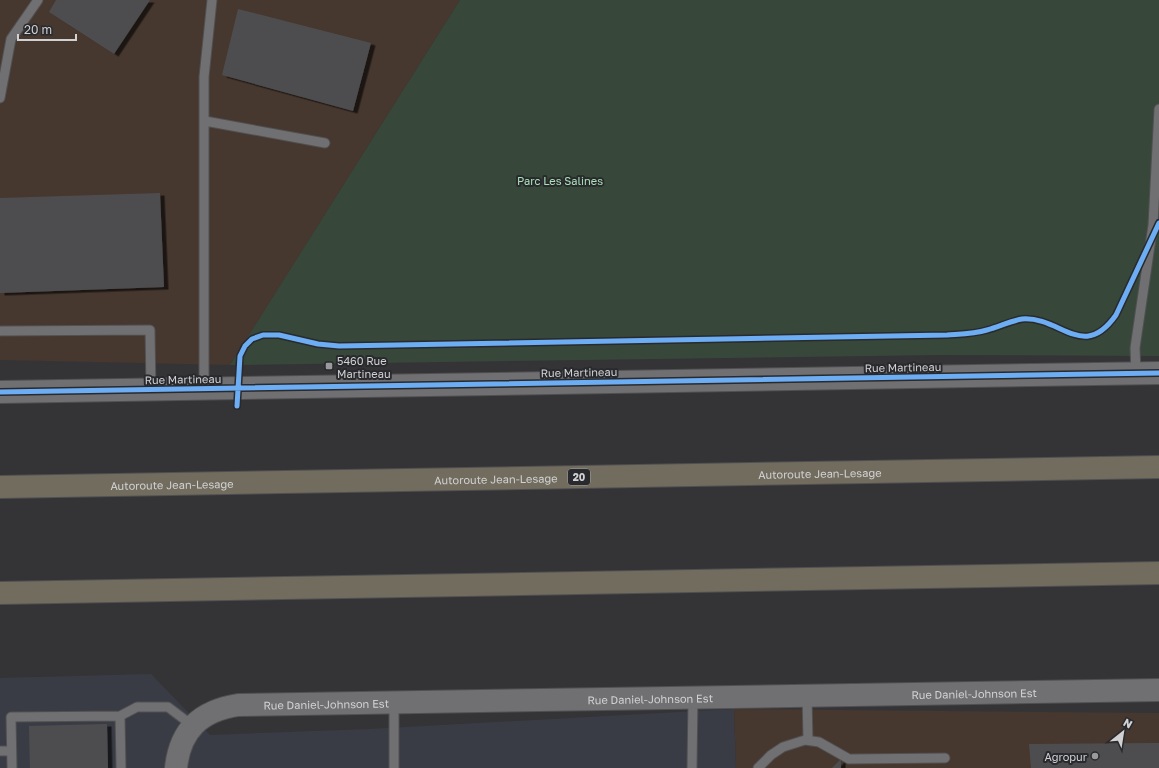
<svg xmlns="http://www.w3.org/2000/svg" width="1159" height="768" viewBox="0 0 1159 768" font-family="'Golos Text',sans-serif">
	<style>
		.built { fill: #3a3c45 }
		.industrial { fill: #46372f }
		.green { fill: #37483b }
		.building { fill: #4e4d4f; filter: url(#shadow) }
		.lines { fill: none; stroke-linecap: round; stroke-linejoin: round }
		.service-casing { stroke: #505052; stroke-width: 11 }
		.tertiary-casing { stroke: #505052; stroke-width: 24 }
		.motorway-casing { stroke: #505052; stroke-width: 24 }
		.service { stroke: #707072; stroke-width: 9 }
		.tertiary { stroke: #707072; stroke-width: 22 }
		.motorway { stroke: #716c5e; stroke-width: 22 }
		.cycleway-casing { stroke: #292a2d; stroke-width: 8 }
		.cycleway { stroke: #6dadf4; stroke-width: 5 }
		.poi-dot { fill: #9a9a9d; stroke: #292a2d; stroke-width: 1.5 }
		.labels { text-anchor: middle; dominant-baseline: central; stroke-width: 4; stroke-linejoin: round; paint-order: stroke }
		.shield { fill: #292a2d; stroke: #9f9fa2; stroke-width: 1 }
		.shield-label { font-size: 10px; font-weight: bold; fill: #d1d1d4 }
		.park-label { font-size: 11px; fill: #aae1b8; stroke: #292a2d }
		.poi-label { font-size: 11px; fill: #d1d1d4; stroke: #292a2d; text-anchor: start }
		.street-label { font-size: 11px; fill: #d1d1d4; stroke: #292a2d }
	</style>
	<defs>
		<filter id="shadow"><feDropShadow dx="4.5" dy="2.5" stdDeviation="0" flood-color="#0009"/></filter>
	</defs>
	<rect width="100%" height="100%" fill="#343437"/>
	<path class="built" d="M151,674l59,61 160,-6 364,-20 2,59h-736v-90z"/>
	<path class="industrial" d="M0,0h460l-230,365 -230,-5z
		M734,709l425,4v55h-423z"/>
	<path class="green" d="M460,0h699v356l-221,-1 -708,10z"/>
	<path class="building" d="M56,0h94l-36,54 -65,-42z
		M238,9l133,34 -18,68 -131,-36z
		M160,193l4,94 -164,6v-95z
		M107,724l1,44h-78l-1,-42z
		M1159,743v25h-128l-2,-24z
		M841,759v9h-9z"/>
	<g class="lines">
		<g class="service-casing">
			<path id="service" d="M0,98l11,-59 27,-39
				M205,121l120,22
				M0,331l150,-1 1,60
				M1136,373l-1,-25 18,-123 6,-116
				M204,389v-312l8,-77
				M807,696l1,44
				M0,751h11
				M12,768l-1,-51 109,-1
				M121,768l-1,-52 17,-9h31l25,19
				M394,768v-65
				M692,768l1,-71
				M758,768l13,-13 12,-8 22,-7 14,2 30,17 96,-1"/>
		</g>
		<g class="tertiary-casing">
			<g id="tertiary">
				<path d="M0,392l1159,-19"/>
				<path id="s1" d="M176,768c4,-38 24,-57 62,-63l921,-15"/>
			</g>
		</g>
		<g class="motorway-casing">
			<g id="motorway">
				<path id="s2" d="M0,487l1159,-20"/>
				<path d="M0,593l1159,-20"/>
			</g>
		</g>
		<use href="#service" class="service"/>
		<use href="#tertiary" class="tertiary"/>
		<use href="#motorway" class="motorway"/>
		<g class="cycleway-casing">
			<path id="cycleway" d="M0,392l1159,-19
				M237,406l3,-50 5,-10 7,-7 11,-4h16l39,9 21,2 608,-11c14,-1 27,-1 40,-5 12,-3 23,-9 35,-11 39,-3 61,43 94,-4l43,-92"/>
		</g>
		<use href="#cycleway" class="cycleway"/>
	</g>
	<g class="poi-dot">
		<rect x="325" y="362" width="8" height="8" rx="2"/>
		<circle cx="1095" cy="756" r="4"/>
	</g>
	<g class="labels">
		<rect class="shield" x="568" y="469" width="22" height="16" rx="3"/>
		<g class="shield-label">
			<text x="579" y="477">20</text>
		</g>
		<g class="park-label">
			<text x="560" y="180">Parc Les Salines</text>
		</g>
		<g class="poi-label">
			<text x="337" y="360">5460 Rue<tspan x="337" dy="13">Martineau</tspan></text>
			<text x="1087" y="756" text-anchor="end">Agropur</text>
		</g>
		<g class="street-label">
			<text transform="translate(903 367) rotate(-1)">Rue Martineau</text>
			<text transform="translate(579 372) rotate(-1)">Rue Martineau</text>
			<text transform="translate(183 379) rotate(-1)">Rue Martineau</text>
			<text stroke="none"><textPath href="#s2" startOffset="820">Autoroute Jean-Lesage</textPath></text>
			<text stroke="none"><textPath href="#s2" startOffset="496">Autoroute Jean-Lesage</textPath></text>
			<text stroke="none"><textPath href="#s2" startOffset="172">Autoroute Jean-Lesage</textPath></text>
			<text stroke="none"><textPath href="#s1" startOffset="833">Rue Daniel-Johnson Est</textPath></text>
			<text stroke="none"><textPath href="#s1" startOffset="509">Rue Daniel-Johnson Est</textPath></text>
			<text stroke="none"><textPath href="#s1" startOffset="185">Rue Daniel-Johnson Est</textPath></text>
		</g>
	</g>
	<g transform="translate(1123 732) rotate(30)" stroke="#292a2d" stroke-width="3" paint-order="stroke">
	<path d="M0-3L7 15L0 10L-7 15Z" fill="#d1d1d4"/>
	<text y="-6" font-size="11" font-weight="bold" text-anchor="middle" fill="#d1d1d4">N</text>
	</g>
	<path d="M18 34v6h58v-6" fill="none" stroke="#d1d1d4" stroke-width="2"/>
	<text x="24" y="34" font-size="12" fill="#d1d1d4" stroke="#292a2d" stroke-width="3" paint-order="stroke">20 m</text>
</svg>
